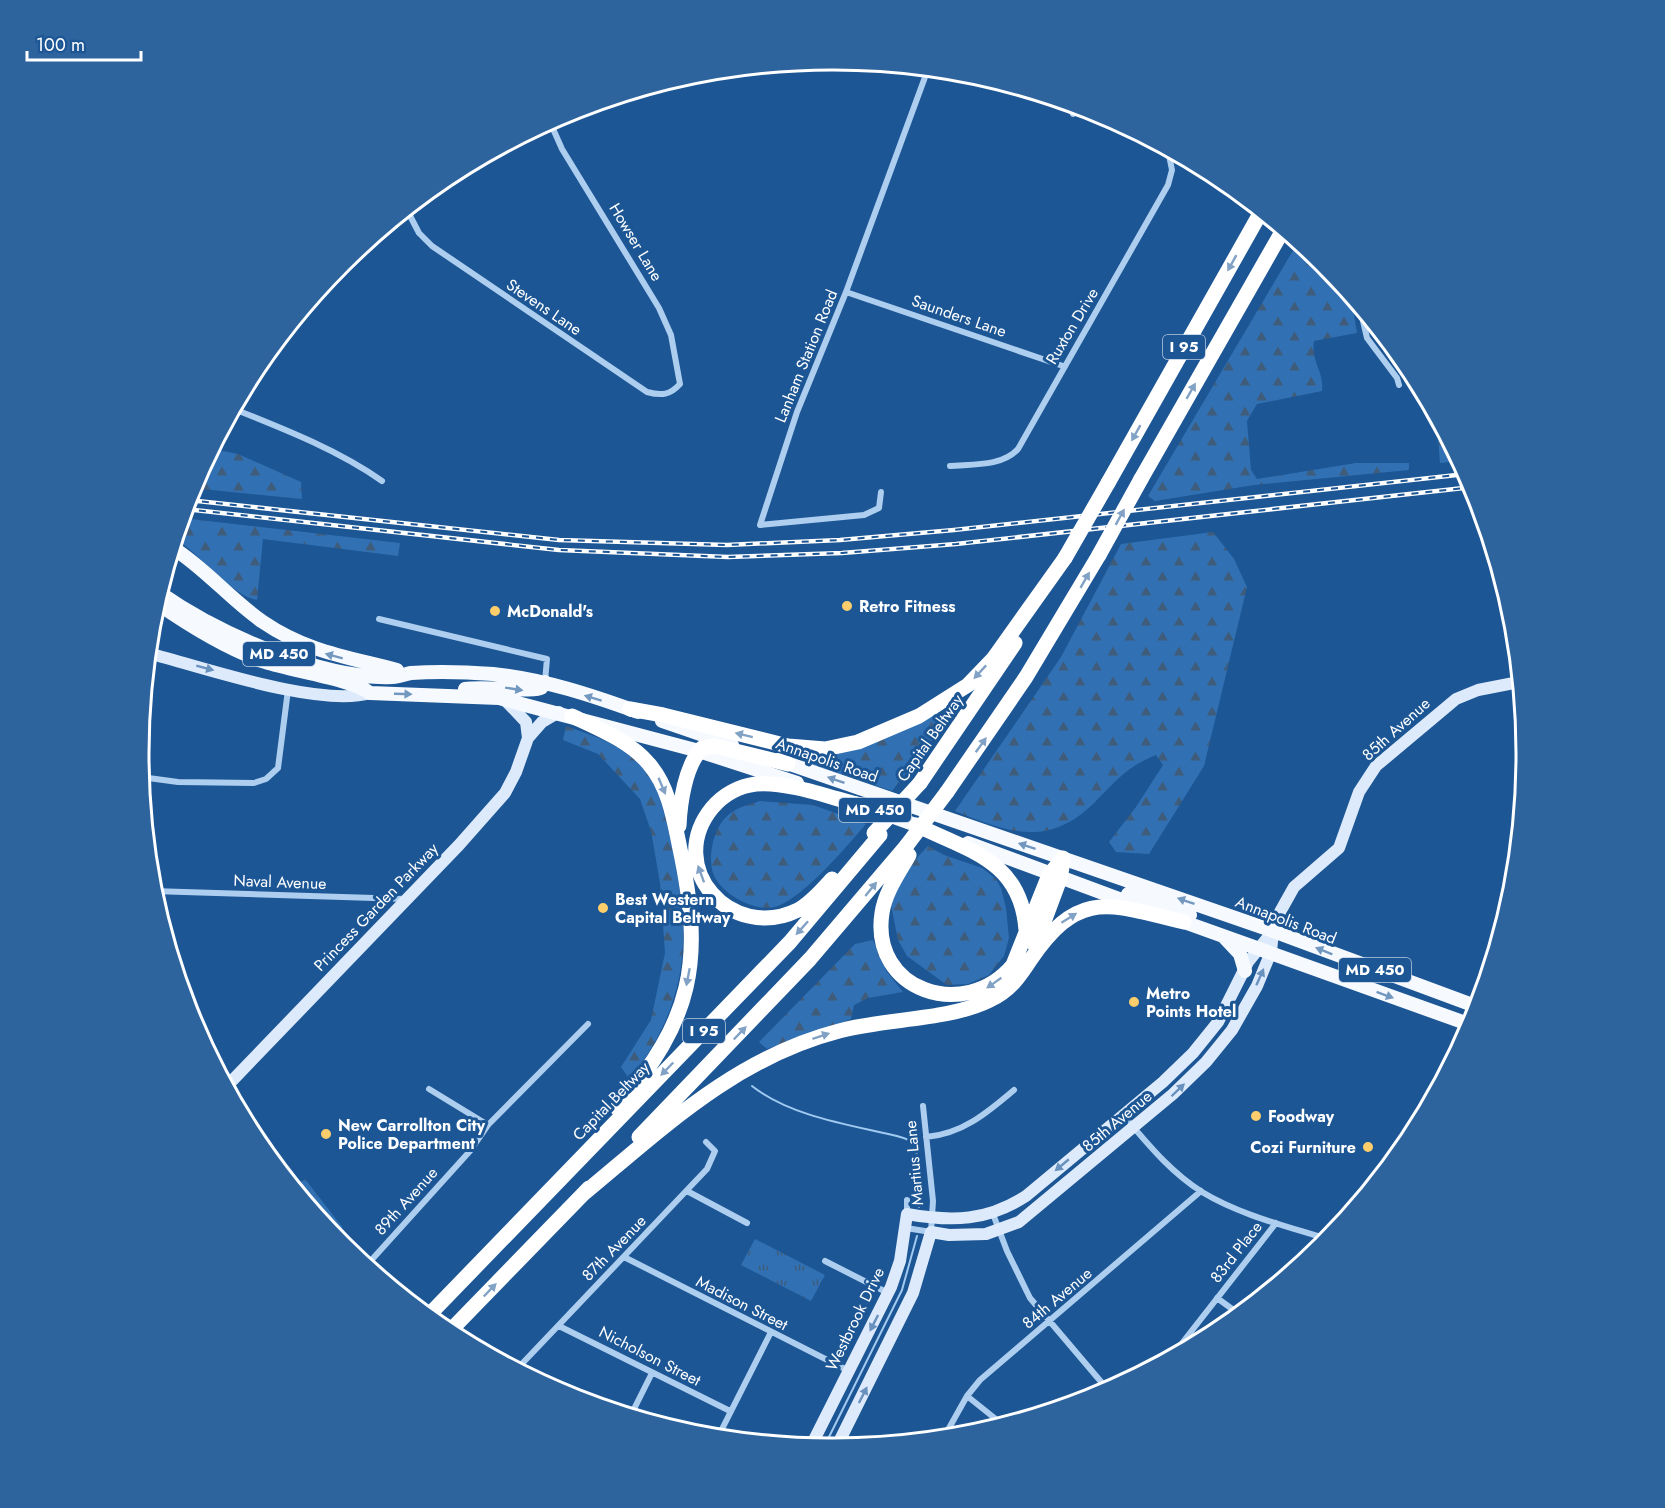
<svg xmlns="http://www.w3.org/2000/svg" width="1665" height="1508" viewBox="0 0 1665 1508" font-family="Jost,sans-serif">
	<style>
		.forest { fill: url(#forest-firs) }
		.park { fill: url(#park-tufts) }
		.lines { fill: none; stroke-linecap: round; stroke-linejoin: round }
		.stream { stroke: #a1caf1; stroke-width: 2 }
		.street { stroke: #aeceef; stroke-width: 6 }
		.secondary { stroke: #dceafb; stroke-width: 12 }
		.primary { stroke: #f6faff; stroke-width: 14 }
		.highway { stroke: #fff; stroke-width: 15 }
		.rail-casing { stroke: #fff; stroke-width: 4.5 }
		.rail { stroke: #1c5695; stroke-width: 2; stroke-dasharray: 7; stroke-linecap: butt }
		.highway-bridge { stroke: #fff; stroke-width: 15 }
		.oneway { fill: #82a2c5 }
		.oneway2 { fill: #7398bf }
		.oneway3 { fill: #6991be }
		.poi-dot { fill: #ffce6c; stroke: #1c5695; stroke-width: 2 }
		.labels { text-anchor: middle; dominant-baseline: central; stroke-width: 6; stroke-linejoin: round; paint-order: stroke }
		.shield { fill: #1c5695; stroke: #bbccdf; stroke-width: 1.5 }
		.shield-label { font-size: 15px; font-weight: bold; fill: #fff }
		.street-label { font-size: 16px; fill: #fff; stroke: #1c5695 }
		.poi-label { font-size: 16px; font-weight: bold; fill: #fff; stroke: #1c5695; text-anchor: start }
		.rim { fill: none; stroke: #fff; stroke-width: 3 }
	</style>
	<defs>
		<pattern id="forest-firs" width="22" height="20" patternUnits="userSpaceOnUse" patternTransform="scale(1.5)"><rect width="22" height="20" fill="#3070b3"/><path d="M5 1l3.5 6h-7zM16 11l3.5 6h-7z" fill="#3f5c7a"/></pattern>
		<pattern id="park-tufts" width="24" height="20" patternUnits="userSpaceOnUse" patternTransform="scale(1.5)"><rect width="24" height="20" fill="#3070b3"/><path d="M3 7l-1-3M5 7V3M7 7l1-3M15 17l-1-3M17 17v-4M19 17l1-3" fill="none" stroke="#3f5c7a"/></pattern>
	</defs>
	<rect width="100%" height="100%" fill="#1c5695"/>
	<path class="forest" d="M1298,242l25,22 28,33 6,36 -43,8c-3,22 10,29 8,50l-65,13 -10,17 4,49 6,9 99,-16h53v7l-155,15 -99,16 -7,-5z
		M1445,435l14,26 -19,2 -2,-27z
		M212,449l26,5 63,28 1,17 -110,-11z
		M182,518l218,25 -2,13 -135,-17 -6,61c-25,-4 -56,-45 -81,-61z
		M1213,532l21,27 13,28 -43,179 -55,88 -33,-2 -7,-10 27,-35 27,-42 -7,-10c-30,12 -39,25 -61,47 -46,46 -86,31 -140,9l106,-154 60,-113z
		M938,713l5,4 -7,18 -44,56 -91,-30 1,-7z
		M566,726c28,10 60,20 79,44 16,21 21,51 27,77 20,93 17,154 -42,233l-9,-13 30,-47 14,-67 -5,-70 -9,-52 -11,-32 -42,-45 -35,-14z
		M760,801l53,4 53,19c-20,23 -60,71 -88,82 -21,8 -58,-12 -65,-33 -6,-20 2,-52 21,-62 7,-5 18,-7 26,-10z
		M928,846l16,9 38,13 14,11 5,9 5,20 3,30 -5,18 -15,19 -21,9 -21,1 -40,-29 -9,-16 -8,-40 25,-40z
		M873,940l14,32 16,20 -35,6 -14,7 -3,14 -84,30 -8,-7 96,-98z
		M305,1179l38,49 -9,8 -40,-49z"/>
	<path class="park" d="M755,1239l70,36 -14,26 -70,-36z"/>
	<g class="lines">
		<path class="stream" d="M752,1086c34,27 86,37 127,46 13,3 24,4 36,11
			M913,1130l5,33 1,44
			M824,1447l78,-157 15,-54"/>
		<path class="street" d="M1073,114l3,-8
			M407,210l12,23 13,13 215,146c15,4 23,3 33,-8l-9,-49 -12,-27 -97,-159 -12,-27
			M846,292l217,74
			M1360,308l7,30 30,40 2,7
			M234,409c50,20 104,41 148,72
			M950,466c21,-2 52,1 68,-17l150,-264 4,-15 -4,-20
			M881,492l-2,16 -15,7 -104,10 37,-113 49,-120 82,-223
			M379,619l168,40 -2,22
			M142,713l10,-59
			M141,777l37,5 76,1 12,-4 12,-11 10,-78
			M152,891l254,8
			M429,1089l59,36
			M1123,1115c24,28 47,57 79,77 38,23 84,34 125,47
			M926,1137c36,-3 61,-24 88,-47
			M687,1191l60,32
			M907,1214v-14
			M993,1214l14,37 23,47 78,92
			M906,1228l25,4 2,-31 -10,-95
			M624,1257l225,114
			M825,1261l63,32
			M367,1265l103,-114 18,-26 100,-101
			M1217,1298l22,16
			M559,1326l171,85
			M1172,1356l104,-133
			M517,1369l190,-200 8,-18 -9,-9
			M967,1396l35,28
			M631,1415l21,-42
			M718,1437l53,-105
			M944,1437l23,-41 13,-16 221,-189"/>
		<path class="secondary" d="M148,653c54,14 172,55 222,40
			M528,738l14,-16 17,-10
			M227,1086l232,-241 46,-52 11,-21 12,-34 -2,-16 -21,-22
			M811,1446l80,-159 9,-26 7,-47c46,8 80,7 119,-18l137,-114 30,-29 25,-31 30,-60 25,-31
			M836,1448l77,-155 18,-61 18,3 37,-1 33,-12 154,-128 33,-32 26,-32 25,-44 14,-34 2,-21 7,-19 14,-25 45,-39 20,-56 17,-26 80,-67 22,-9 41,-8"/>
		<path class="primary" d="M173,548c33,21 58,52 90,74 44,30 85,35 134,48
			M160,593c57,40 162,87 233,84 6,0 12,-3 18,-4 26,-2 56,-1 82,1 50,5 98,21 145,38
			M157,603c33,23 70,46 108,59 27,9 86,17 105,31l129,5 200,53 98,32
			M465,689c17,-3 70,3 76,-1l4,-6
			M662,721l70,24
			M778,760l495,171 205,76
			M855,803l69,25
			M968,843l170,63
			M1128,894l62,21
			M1173,918l298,107
			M1224,937l16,17 5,17"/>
		<path class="highway" d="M1141,479l142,-249
			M1108,483l153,-271
			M630,709l33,6 125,31 37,3 33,-7 61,-26 49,-31 25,-26 72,-101
			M572,716c27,13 58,25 77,48 20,23 25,56 31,85 24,113 13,170 -63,259
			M920,783l95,-140
			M947,792l79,-115 73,-122
			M916,825c54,26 105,36 110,105
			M679,826c1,-23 6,-60 23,-78l13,-2 73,18
			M909,855c-10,18 -24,37 -27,58 -12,77 82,110 131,52l36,-90 14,-17
			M832,879c-10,11 -21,24 -34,31 -67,33 -134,-43 -86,-102 11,-13 27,-22 44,-24 31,-3 76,14 107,22
			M1035,946l25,-67 3,-18
			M639,1137l171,-178 97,-114
			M582,1195c81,-67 153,-137 257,-164 47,-13 108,-10 151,-31 20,-9 30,-24 41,-41 49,-72 80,-54 153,-37
			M428,1316l362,-374 90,-107
			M449,1332l140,-144"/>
		<g class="rail-casing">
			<path id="rail" d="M188,500l371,40 168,5 113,-5 114,-10 512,-56
				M185,509l374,41 169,7 114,-4 114,-9 517,-57"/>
		</g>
		<use href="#rail" class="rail"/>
		<path class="highway-bridge" d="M1099,555l42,-76
			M1065,558l43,-75
			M874,833l46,-50
			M907,845l40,-53"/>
	</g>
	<defs><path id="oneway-solid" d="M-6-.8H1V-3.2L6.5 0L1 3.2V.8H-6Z" transform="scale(1.5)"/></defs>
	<g class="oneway">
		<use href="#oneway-solid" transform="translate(1232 263) rotate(119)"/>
		<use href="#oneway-solid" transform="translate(1191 391) rotate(-60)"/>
		<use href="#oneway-solid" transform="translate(1136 433) rotate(119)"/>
		<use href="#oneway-solid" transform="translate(1120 517) rotate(-61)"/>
		<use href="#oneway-solid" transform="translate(1085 580) rotate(-60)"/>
		<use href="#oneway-solid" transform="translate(980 672) rotate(133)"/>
		<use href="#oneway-solid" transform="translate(744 735) rotate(-166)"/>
		<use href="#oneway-solid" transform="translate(981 745) rotate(-54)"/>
		<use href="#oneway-solid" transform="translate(662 786) rotate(67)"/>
		<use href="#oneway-solid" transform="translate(701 874) rotate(-110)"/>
		<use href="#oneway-solid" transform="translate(871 889) rotate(-51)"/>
		<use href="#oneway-solid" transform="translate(1069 918) rotate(-32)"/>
		<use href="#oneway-solid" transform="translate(802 928) rotate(132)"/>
		<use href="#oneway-solid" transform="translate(688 977) rotate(101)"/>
		<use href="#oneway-solid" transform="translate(994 983) rotate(145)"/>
		<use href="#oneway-solid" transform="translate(740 1033) rotate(-46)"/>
		<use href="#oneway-solid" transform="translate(821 1036) rotate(-18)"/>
		<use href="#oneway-solid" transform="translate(667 1069) rotate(134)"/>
		<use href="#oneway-solid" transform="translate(490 1290) rotate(-46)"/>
	</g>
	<g class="oneway2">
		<use href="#oneway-solid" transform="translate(334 656) rotate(-165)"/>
		<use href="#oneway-solid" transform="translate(514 689) rotate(9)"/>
		<use href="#oneway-solid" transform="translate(403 694) rotate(2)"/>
		<use href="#oneway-solid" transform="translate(593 698) rotate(-163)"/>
		<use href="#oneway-solid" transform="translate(836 780) rotate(-161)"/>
		<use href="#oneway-solid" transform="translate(1027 846) rotate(-162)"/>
		<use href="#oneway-solid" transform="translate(1186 901) rotate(-161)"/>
		<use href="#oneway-solid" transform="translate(1324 951) rotate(-158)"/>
		<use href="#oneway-solid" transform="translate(1385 995) rotate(20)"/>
	</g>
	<g class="oneway3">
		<use href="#oneway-solid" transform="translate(205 668) rotate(15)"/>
		<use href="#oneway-solid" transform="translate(1260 977) rotate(-66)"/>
		<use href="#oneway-solid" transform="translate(1178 1090) rotate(-44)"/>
		<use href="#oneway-solid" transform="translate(1062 1165) rotate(140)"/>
		<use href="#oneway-solid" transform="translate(874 1323) rotate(117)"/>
		<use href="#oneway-solid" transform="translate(863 1395) rotate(-63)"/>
	</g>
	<g class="poi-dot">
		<circle cx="847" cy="606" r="6"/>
		<circle cx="495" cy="611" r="6"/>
		<circle cx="603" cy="908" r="6"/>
		<circle cx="1134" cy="1002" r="6"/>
		<circle cx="1256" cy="1116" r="6"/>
		<circle cx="326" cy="1134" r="6"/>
		<circle cx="1368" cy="1147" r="6"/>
	</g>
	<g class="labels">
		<g class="shield">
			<rect x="1163" y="335" width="42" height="24" rx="4.5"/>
			<rect x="243" y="642" width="72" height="24" rx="4.5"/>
			<rect x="839" y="798" width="72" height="24" rx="4.5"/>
			<rect x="1339" y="958" width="72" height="24" rx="4.5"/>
			<rect x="683" y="1019" width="42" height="24" rx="4.5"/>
		</g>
		<g class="shield-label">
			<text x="1184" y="347">I 95</text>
			<text x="279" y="654">MD 450</text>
			<text x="875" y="810">MD 450</text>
			<text x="1375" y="970">MD 450</text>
			<text x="704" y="1031">I 95</text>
		</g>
		<g class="street-label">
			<text transform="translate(636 242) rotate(59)">Howser Lane</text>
			<text transform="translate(544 307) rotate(34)">Stevens Lane</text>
			<text transform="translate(959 316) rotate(19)">Saunders Lane</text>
			<text transform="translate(1072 326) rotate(-59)">Ruxton Drive</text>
			<text transform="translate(806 356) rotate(-68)">Lanham Station Road</text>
			<text transform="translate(1396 729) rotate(-42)">85th Avenue</text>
			<text transform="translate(930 738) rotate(-55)">Capital Beltway</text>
			<text transform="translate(827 760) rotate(19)">Annapolis Road</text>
			<text transform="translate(280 882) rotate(2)">Naval Avenue</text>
			<text transform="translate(376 907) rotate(-46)">Princess Garden Parkway</text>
			<text transform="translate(1286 920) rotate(21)">Annapolis Road</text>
			<text transform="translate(611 1101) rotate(-46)">Capital Beltway</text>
			<text transform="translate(1117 1121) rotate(-40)">85th Avenue</text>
			<text transform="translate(914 1163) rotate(-95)">Martius Lane</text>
			<text transform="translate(406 1201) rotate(-48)">89th Avenue</text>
			<text transform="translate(614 1248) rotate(-46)">87th Avenue</text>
			<text transform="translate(1236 1252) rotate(-52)">83rd Place</text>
			<text transform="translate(1057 1298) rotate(-40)">84th Avenue</text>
			<text transform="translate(742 1303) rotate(27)">Madison Street</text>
			<text transform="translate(855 1319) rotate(-64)">Westbrook Drive</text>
			<text transform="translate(650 1356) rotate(27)">Nicholson Street</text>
		</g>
		<g class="poi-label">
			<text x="859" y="606">Retro Fitness</text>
			<text x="507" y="611">McDonald's</text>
			<text x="615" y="899">Best Western<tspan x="615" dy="18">Capital Beltway</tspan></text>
			<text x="1146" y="993">Metro<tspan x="1146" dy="18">Points Hotel</tspan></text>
			<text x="1268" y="1116">Foodway</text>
			<text x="338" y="1125">New Carrollton City<tspan x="338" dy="18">Police Department</tspan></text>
			<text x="1356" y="1147" text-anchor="end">Cozi Furniture</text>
		</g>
	</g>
	<path d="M0 0H1665V1508H0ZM832 70H833A683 683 0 0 1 1516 753V755A683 683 0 0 1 833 1438H832A683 683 0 0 1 149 755V753A683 683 0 0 1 832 70Z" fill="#2e649d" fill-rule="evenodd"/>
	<path class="rim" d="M832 70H833A683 683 0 0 1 1516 753V755A683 683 0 0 1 833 1438H832A683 683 0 0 1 149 755V753A683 683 0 0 1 832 70Z"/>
	<path d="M27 51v9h114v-9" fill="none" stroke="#ffffff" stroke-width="3"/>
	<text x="36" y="51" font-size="18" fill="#ffffff" stroke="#1c5695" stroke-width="4.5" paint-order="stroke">100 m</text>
</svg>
